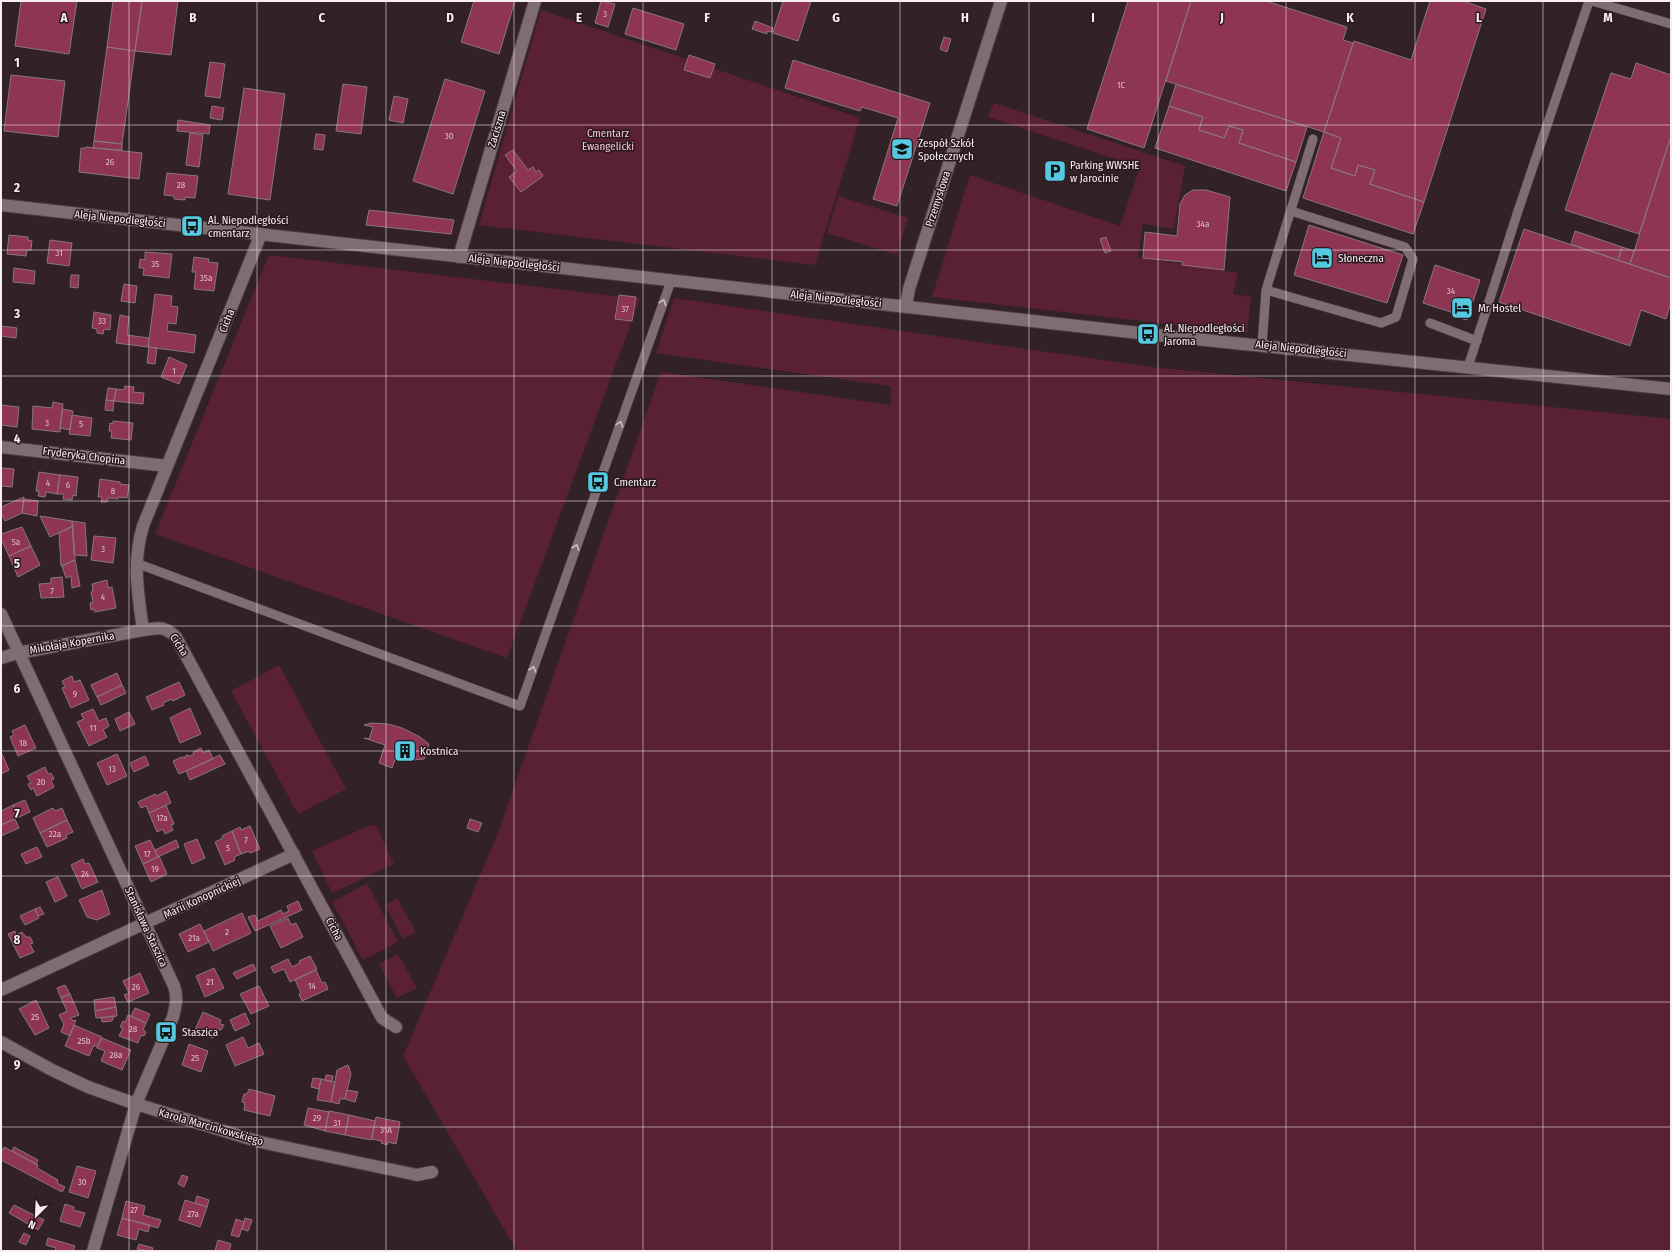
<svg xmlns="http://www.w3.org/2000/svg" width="1672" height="1252" viewBox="0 0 1672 1252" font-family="'Fira Sans Condensed',sans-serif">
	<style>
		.green { fill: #5a2033 }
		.building { fill: #8d3552; stroke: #89767a }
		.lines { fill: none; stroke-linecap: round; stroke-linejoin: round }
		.service-casing { stroke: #4a3d40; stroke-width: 10 }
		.minor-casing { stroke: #4a3d40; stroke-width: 14 }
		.secondary-casing { stroke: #4a3d40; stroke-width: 14 }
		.service { stroke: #806d71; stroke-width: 9 }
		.minor { stroke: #806d71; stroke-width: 12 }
		.secondary { stroke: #806d71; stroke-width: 12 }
		.oneway { stroke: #cec0c3 }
		.grid { fill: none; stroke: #f8edef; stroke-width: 1; stroke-opacity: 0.55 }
		.labels { text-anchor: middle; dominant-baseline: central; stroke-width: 3; stroke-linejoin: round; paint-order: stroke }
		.number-label { font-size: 9px; fill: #ddbfc8 }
		.street-label { font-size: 11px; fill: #f8edef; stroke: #28191d }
		.park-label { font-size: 11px; fill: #f9c5d2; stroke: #28191d }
		.poi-label { font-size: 11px; fill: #f8edef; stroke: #28191d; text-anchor: start }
		.grid-label { font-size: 13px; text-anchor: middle; font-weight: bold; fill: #f8edef; stroke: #28191d; stroke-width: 3; stroke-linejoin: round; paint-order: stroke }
	</style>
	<rect width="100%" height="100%" fill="#322226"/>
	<path class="green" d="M541,10l319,108 -45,147 -336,-40z
		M994,103l191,63 -11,63 -31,-5 -5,33 100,16 -5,21 18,3 -4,36 -315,-36 38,-122 150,51 20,-59 -152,-50z
		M838,196l70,22 -11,37 -70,-22z
		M269,255l371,44 -133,359 -352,-124z
		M674,298l477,69 520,52v832h-1154l-114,-195 93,-218 165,-466 230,33v-19l-235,-33z
		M279,665l67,124 -48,25 -67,-123z
		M371,825l6,2 17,37 -62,29 -20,-42z
		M367,883l31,59 -35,18 -31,-58z
		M397,898l19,34 -13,7 -18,-34z
		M398,954l19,34 -20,10 -18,-34z"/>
	<path class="building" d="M21,1h56l-8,53 -54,-8z
		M113,1h29l-7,50 -28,-4z
		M142,1h36l-7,54 -36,-4z
		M474,1h41l-16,53 -38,-12z
		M601,1l14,3 -7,23 -13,-4z
		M783,1h28l-13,40 -25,-8z
		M1128,1h63l-47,147 -57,-19z
		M1191,1h75l81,26 -4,13 10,3 -29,89 -158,-51z
		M1430,1h33l23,8 -62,193 -54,-18 5,-14 -17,-5 -3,11 -24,-8 10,-30 -17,-6 30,-91 57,19z
		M633,8l51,16 -8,26 -51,-16z
		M755,21l18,7 -1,4 -5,-1v3l-15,-5z
		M944,37l7,2 -4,13 -7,-3z
		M107,47l28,4 -13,93 -28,-3z
		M689,55l26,9 -5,14 -26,-8z
		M793,60l137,43 -33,103 -24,-7 25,-81 -36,-11 -2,4 -75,-23z
		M210,62l15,2 -5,34 -15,-2z
		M1636,63l35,12v61l-32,98 -74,-24 46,-137 20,6z
		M11,75l54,6 -7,56 -54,-6z
		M445,79l40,12 -32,103 -40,-13z
		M343,84l24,3 -6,47 -25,-3z
		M1176,84l131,43 -11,35 -57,-19 4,-13 -14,-4 -5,12 -25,-8 4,-13 -34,-11z
		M244,88l41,6 -15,106 -42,-6z
		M394,96l14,3 -5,24 -14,-3z
		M212,106l12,2 -2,12 -12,-2z
		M1169,106l34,11 -4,13 25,8 5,-12 14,4 -4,13 57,19 -10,29 -131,-43z
		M178,120l32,5 -1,9 -32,-3z
		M1324,132l17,6 -10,30 24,8 3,-11 17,5 -5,14 54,18 -11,32 -110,-36z
		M190,133l13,2 -4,32 -13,-2z
		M316,134l9,1 -2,15 -9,-1z
		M1671,136v142l-41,-14z
		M94,141l28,3v6l-29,-2z
		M86,147l56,6 -3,26 -60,-7 2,-24h5z
		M513,150l15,20 5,-3 3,5 3,-2 4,6 -22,16 -12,-15 8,-6 -12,-16z
		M167,173l31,3 -3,22 -10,-1v3l-11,-1v-3l-10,-1z
		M1193,190h13l24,7 -6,73 -42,-5 1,-3 -40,-4 2,-26 32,4 3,-32 5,-9z
		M369,210l85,10 -3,14 -85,-9z
		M1309,225l94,30 -16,48 -93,-28z
		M1524,229l147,49v24l-5,17 -25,-9 -11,36 -131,-44z
		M1575,231l47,16 -4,13 -47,-16z
		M9,235l19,2v3l4,1 -1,9h-4l-1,6 -19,-2z
		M1106,237l5,14 -6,2 -5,-14z
		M50,240l22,3 -3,23 -22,-3z
		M1622,247l12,4 -4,13 -12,-4z
		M145,252l27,2 -3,24 -26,-3 1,-7h-5l1,-9 5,1z
		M194,257l15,2 -1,3 10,1 -4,28 -20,-2 2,-17h-4z
		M1435,265l45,15 -13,40 -11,-3 1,-3 -34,-11z
		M14,268l21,3 -1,13 -21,-2z
		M71,275h8l-1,13 -8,-1z
		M124,284l13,2 -2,17 -14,-2z
		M155,294l17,2 -1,10 7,1 -2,17 -8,-1 -1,8 29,4 -2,18 -46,-6z
		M619,295l17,2 -4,24 -17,-2z
		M94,312l17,3 -1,15 -6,-1 -1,5 -6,-1v-4l-5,-1z
		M120,315l9,2 -2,18 22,3 -1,9 -32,-4z
		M1,326l16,2 -1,10 -15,-2z
		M149,347l8,1 -2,16 -8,-1z
		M169,357l18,8 -8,19 -18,-7z
		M125,386l9,1 -1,5 11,1 -1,11 -29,-3 2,-12 8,1z
		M108,388l8,1 -2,12 -8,-1z
		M106,400l8,1 -1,10 -8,-1z
		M53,402l10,2 -3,28 -28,-3 1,-23 19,2z
		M1,405l18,2 -2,20 -16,-2z
		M62,409l11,2 -3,19 -10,-2z
		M72,415l20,3 -2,18 -21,-2z
		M113,421l20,2 -2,17 -20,-2 1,-7h-3l1,-8 3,1z
		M1,468l13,1 -2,18 -11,-1z
		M39,472l21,3 -3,19 -11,-2 -1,5 -7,-1 1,-5h-3z
		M60,475l18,2 -2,19 -3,-1 -1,5 -9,-1 1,-5h-7z
		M100,479l20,3v2l9,1 -2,13 -9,-1v2l-10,-1 -1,4h-6l1,-5h-4z
		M24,497l-2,16 -17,8 -4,-8v-6z
		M24,499l14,2 -1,15 -15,-3z
		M40,516l32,5 1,5 -23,11z
		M72,521l13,2 2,33 -13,-1z
		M73,526l2,34 -14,6 -2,-33z
		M22,527l9,19 -22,10 -8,-17v-5z
		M94,536l22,2 -3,25 -22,-3z
		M31,546l9,19 -22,12 -9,-21z
		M75,560l5,26 -8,2 -1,-12 -5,2 -4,-12z
		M62,577l2,20 -23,1 -2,-14 12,-1v-5z
		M107,580l1,8 4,-1 4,21 -21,4 -1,-3 -3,1 -1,-7 3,-1 -2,-10 2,-1 -1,-7z
		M117,673l5,12 -25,12 -6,-12z
		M72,676l2,6 6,-2 9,20 -18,8 -9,-20 3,-1 -3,-6z
		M179,682l6,13 -12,6 -1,-2 -9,4 1,2 -12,5 -6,-13z
		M122,685l4,8 -25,12 -4,-8z
		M190,708l11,26 -21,9 -10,-25z
		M93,709l6,12 7,-3 3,8 -6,4 4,7 -18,9 -12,-24 7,-3 -3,-5z
		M129,712l6,12 -15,7 -5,-12z
		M372,723l16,1 14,4 18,9 9,7 -5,15 -12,1 -16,-3 -4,11 -13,-5 6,-18 -21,-7 5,1 4,-12 -9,-2z
		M25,725l11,23 -18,8 -8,-19 4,-2 -2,-4z
		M201,748l2,5 6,-3 4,9 -34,15 -6,-13 9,-4 3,1 1,-3 4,1 4,-2 -1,-2z
		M2,754l7,16 -8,4v-19z
		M117,754l10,22 -20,9 -10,-22z
		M220,755l5,9 -35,16 -4,-9z
		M145,756l4,9 -15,7 -4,-9z
		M45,767l3,7 3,-1 3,6 -3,1 3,7 -17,9 -4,-8 -2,2 -3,-6 3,-1 -4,-7z
		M166,791l5,12 -22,10 -3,-7 -5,2 -3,-6 17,-8 1,2z
		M25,800l5,12 -11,5 -6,-12z
		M13,805l6,12 -18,8v-14z
		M166,805l8,19 -3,1 2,5 -8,4 -2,-5 -6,3 -8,-19z
		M53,808l2,3 7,-3 5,12 -27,13 -7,-15z
		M15,819l4,9 -18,8v-11z
		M470,819l12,4 -4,9 -11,-4z
		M67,820l6,12 -7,3 1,3 -20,9 -7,-14z
		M250,826l10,23 -10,4 -1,-2 -8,3 -9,-23 8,-4 1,3z
		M232,831l9,23 -7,3 1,3 -10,5 -10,-23 8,-4 -1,-2z
		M197,839l8,19 -13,6 -8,-20z
		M150,840l8,17 -15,7 -8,-18z
		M176,840l3,7 -21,10 -3,-7z
		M37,847l5,10 -16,7 -5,-10z
		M159,856l8,18 -16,8 -8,-18z
		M83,859l2,5 4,-1 9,19 -16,7 -11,-24z
		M58,877l9,19 -12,6 -9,-20z
		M102,890l8,24 -13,6 -10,-3 -8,-17z
		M298,901l4,9 -47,21 -7,-14 7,-2 3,6 23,-11 2,4 6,-3 -2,-5z
		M40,907l4,7 -6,2 -3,-7z
		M35,909l4,9 -14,7 -5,-9z
		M242,913l9,20 -38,18 -9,-20z
		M288,918l3,7 5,-2 7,14 -22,11 -11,-22z
		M200,924l9,18 -21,10 -9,-18z
		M15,931l1,4 6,-3 4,5h4l3,6 -3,1 4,8 -14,6 -12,-24z
		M310,956l7,13 -27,13 -6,-13 -10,4 -3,-6 17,-8 4,8 8,-4 -1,-2z
		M253,964l3,6 -19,9 -4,-6z
		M214,968l10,20 -19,9 -9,-21z
		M316,970l6,13 3,-1 3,7 -26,12 -3,-7 2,-1 -6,-13z
		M140,973l9,20 -21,9 -4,-7 5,-2 -6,-12z
		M65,985l5,9 -9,4 -4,-10z
		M259,986l10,20 -18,8 -11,-20z
		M70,994l9,21 -8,3 2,3 3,-1 -6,16 -9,-4 3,-8 -5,-9 8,-4 -6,-13z
		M114,997l2,10 -21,4 -1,-11z
		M36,1000l13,28 -14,7 -16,-26z
		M116,1007l1,9 -21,2 -1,-7z
		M135,1008l15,6 -4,9 -15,-7z
		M203,1012l18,8 -1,4 4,1 -3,5 -4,-1 -4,9 -18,-8z
		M245,1013l5,11 -15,7 -5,-11z
		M128,1015l18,8 -3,7 3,2 -2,4 -3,-1 -3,8 -19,-7 4,-8 -3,-1 3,-6 2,1z
		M114,1016l-2,5 -10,1 -1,-4z
		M74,1025l28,12 -5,10 -3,-2 -5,11 -24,-10z
		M243,1037l5,11 11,-5 5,11 -29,12 -9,-21z
		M102,1038l29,12 -9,20 -21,-9 4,-10 -8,-3z
		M189,1044l19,7 -7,21 -19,-7z
		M348,1065l3,9 -6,25h-5l-1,5 -8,-2 6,-32z
		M326,1075l7,1 -1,6 -7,-2z
		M313,1078l8,1 -2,10 -8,-2z
		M321,1079l14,3 -4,20 -14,-2z
		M249,1089l26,7 -5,20 -26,-6 1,-7 -3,-1 2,-8h3z
		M347,1090l11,2 -3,10 -10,-3z
		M308,1108l21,4 -4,19 -21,-6z
		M329,1111l20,4 -4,20 -20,-4z
		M349,1115l26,6 -4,19 -26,-5z
		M376,1117l24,5 -4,22 -8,-2 -1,3 -6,-2 1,-2 -10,-2z
		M4,1147l34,18 -1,3 21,12 -1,3 8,4 -3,5 -61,-32v-7z
		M14,1147l24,13 -2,4 -24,-13z
		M77,1166l19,5 -8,27 -19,-6z
		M182,1175l6,2 -4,10 -6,-3z
		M197,1196l12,4 -2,7 -12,-4z
		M185,1200l22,7 -7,20 -21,-7z
		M126,1201l19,5 -2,9 18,5 -3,8 -36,-10z
		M65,1204l9,3 -1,3 12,3 -5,14 -20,-6z
		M14,1205l30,15 -6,10 -29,-17z
		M122,1218l28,7 -2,7 -9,-3 -3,11 -19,-5z
		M245,1218l7,2 -4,11 -6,-2z
		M236,1219l8,3 -5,15 -8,-2z
		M24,1233l6,3 -4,9 -7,-3z
		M48,1238l27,8 -2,5h-18l1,-3 -10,-3z
		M218,1240l13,4 -2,7h-14z
		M139,1244l14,4 -1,3 -15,-2z"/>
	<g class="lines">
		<g class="service-casing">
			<path id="service" d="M1592,1l79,23
				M1266,290l115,33 15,-6 17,-58 -8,-12 -114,-36
				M1430,323l47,18
				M1262,345l4,-55 47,-151
				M1468,367l50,-156 71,-210
				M136,563l384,143 151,-425"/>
		</g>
		<g class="minor-casing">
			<path id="minor" d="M459,257l76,-256
				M906,306l3,-17 92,-288
				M1,447l166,19
				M1,614l173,372c4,11 2,19 -1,31l-37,87 -43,147
				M143,630c-5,-37 -11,-67 0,-104l118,-292
				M1,658l17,-5 125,-23c15,-2 21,-5 33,7l206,381 14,9
				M1,990l293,-136
				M1,1042l51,28 36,17 48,17 124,38 157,33 15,-3"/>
		</g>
		<g class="secondary-casing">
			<path id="secondary" d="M1,205l1147,129 523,55"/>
		</g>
		<use href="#service" class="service"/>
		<use href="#minor" class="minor"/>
		<use href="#secondary" class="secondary"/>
	</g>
	<defs><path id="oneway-chevron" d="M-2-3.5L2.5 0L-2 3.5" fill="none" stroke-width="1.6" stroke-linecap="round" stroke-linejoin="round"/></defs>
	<g class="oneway">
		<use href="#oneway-chevron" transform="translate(663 302) rotate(-70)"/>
		<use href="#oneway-chevron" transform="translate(620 424) rotate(-70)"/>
		<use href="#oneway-chevron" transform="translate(576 547) rotate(-71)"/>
		<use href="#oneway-chevron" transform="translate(533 669) rotate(-71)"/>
	</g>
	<path class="grid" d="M129,1v1250M257,1v1250M386,1v1250M514,1v1250M643,1v1250M772,1v1250M900,1v1250M1029,1v1250M1158,1v1250M1286,1v1250M1415,1v1250M1543,1v1250M1,125h1670M1,250h1670M1,376h1670M1,501h1670M1,626h1670M1,751h1670M1,876h1670M1,1002h1670M1,1127h1670"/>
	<defs>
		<g id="school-square" transform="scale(1.15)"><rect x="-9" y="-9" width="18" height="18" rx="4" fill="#56c9e0" stroke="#28191d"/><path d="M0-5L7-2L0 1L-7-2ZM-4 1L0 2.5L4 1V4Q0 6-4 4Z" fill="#111"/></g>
		<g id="parking-square" transform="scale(1.15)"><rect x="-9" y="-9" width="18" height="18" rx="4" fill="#56c9e0" stroke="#28191d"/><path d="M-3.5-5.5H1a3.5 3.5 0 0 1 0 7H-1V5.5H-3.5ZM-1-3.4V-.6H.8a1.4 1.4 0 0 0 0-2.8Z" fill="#111"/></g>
		<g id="bus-square" transform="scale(1.15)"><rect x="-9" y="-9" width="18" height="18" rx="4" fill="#56c9e0" stroke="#28191d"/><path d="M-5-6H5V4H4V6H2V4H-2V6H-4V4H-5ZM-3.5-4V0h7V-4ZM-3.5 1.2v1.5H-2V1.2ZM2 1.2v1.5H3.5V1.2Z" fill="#111"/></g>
		<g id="hotel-square" transform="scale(1.15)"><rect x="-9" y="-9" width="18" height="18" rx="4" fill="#56c9e0" stroke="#28191d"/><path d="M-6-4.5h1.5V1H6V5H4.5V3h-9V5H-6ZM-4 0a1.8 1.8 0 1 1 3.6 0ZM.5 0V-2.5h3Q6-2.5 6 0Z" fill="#111"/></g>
		<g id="building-square" transform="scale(1.15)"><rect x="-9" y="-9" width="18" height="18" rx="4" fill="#56c9e0" stroke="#28191d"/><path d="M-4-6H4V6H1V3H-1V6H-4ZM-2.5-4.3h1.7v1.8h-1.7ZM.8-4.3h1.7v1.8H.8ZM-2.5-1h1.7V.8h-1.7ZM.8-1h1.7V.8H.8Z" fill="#111"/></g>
	</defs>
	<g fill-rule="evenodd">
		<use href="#school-square" x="902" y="149"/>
		<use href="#parking-square" x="1055" y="171"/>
		<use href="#bus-square" x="192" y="226"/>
		<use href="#hotel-square" x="1322" y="258"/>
		<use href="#hotel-square" x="1462" y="308"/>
		<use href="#bus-square" x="1148" y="334"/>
		<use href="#bus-square" x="598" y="482"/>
		<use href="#building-square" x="405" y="751"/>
		<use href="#bus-square" x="166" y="1032"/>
	</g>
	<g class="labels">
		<g class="number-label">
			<text x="605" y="14">3</text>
			<text x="1121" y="85">1C</text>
			<text x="449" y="136">30</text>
			<text x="110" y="162">26</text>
			<text x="181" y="185">28</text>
			<text x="1203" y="224">34a</text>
			<text x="59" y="253">31</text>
			<text x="155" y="264">35</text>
			<text x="206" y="278">35a</text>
			<text x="1451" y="291">34</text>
			<text x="625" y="309">37</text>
			<text x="102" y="321">33</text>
			<text x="174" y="371">1</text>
			<text x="47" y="423">3</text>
			<text x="81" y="424">5</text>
			<text x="48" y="483">4</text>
			<text x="68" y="485">6</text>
			<text x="113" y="491">8</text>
			<text x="16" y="542">5a</text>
			<text x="103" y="549">3</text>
			<text x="52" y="591">7</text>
			<text x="103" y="597">4</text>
			<text x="75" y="694">9</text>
			<text x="93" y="728">11</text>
			<text x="23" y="743">18</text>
			<text x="112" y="769">13</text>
			<text x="41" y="782">20</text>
			<text x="162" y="818">17a</text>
			<text x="55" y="834">22a</text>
			<text x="246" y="840">7</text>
			<text x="228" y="848">5</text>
			<text x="147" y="854">17</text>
			<text x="155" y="869">19</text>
			<text x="85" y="874">24</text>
			<text x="227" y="932">2</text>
			<text x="194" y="938">21a</text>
			<text x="210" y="982">21</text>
			<text x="312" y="986">14</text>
			<text x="136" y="987">26</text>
			<text x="35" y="1017">25</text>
			<text x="133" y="1029">28</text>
			<text x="84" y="1041">25b</text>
			<text x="116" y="1055">28a</text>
			<text x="195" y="1058">25</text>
			<text x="317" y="1118">29</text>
			<text x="337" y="1123">31</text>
			<text x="386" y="1130">31A</text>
			<text x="82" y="1182">30</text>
			<text x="134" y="1210">27</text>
			<text x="193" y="1214">27a</text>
		</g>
		<g class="street-label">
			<text transform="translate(497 129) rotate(-73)">Zaciszna</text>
			<text transform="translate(938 199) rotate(-72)">Przemysłowa</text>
			<text transform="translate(120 219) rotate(6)">Aleja Niepodległości</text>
			<text transform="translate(514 263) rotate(6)">Aleja Niepodległości</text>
			<text transform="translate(836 299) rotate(6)">Aleja Niepodległości</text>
			<text transform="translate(227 321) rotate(-68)">Cicha</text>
			<text transform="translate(1301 349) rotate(6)">Aleja Niepodległości</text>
			<text transform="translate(84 456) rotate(7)">Fryderyka Chopina</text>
			<text transform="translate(72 643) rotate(-10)">Mikołaja Kopernika</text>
			<text transform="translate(179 645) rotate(57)">Cicha</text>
			<text transform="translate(202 898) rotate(-25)">Marii Konopnickiej</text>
			<text transform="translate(146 927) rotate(65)">Stanisława Staszica</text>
			<text transform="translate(334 929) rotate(62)">Cicha</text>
			<text transform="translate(211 1127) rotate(16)">Karola Marcinkowskiego</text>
		</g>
		<g class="park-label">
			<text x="608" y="133">Cmentarz<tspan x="608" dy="13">Ewangelicki</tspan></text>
		</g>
		<g class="poi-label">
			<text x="918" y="143">Zespół Szkół<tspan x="918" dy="13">Społecznych</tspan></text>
			<text x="1070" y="165">Parking WWSHE<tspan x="1070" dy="13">w Jarocinie</tspan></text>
			<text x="208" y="220">Al. Niepodległości<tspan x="208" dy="13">cmentarz</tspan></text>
			<text x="1338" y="258">Słoneczna</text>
			<text x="1478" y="308">Mr Hostel</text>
			<text x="1164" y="328">Al. Niepodległości<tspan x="1164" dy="13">Jaroma</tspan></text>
			<text x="614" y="482">Cmentarz</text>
			<text x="420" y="751">Kostnica</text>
			<text x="182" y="1032">Staszica</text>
		</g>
	</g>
	<g class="grid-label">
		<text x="64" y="22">A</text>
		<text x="193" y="22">B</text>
		<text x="322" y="22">C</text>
		<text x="450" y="22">D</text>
		<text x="579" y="22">E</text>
		<text x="707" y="22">F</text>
		<text x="836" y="22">G</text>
		<text x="965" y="22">H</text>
		<text x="1093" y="22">I</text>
		<text x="1222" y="22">J</text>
		<text x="1350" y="22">K</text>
		<text x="1479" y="22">L</text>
		<text x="1608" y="22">M</text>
		<text x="17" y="67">1</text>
		<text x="17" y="192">2</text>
		<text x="17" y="318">3</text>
		<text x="17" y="443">4</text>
		<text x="17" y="568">5</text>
		<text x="17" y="693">6</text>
		<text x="17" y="818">7</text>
		<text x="17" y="944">8</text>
		<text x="17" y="1069">9</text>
	</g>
	<rect width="1672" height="1252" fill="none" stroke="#f8edef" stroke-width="4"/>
	<g transform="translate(36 1216) rotate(204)" stroke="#28191d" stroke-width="3" paint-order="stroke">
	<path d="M0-3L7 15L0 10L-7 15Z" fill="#f8edef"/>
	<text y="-6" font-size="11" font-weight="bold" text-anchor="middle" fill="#f8edef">N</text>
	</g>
</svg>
